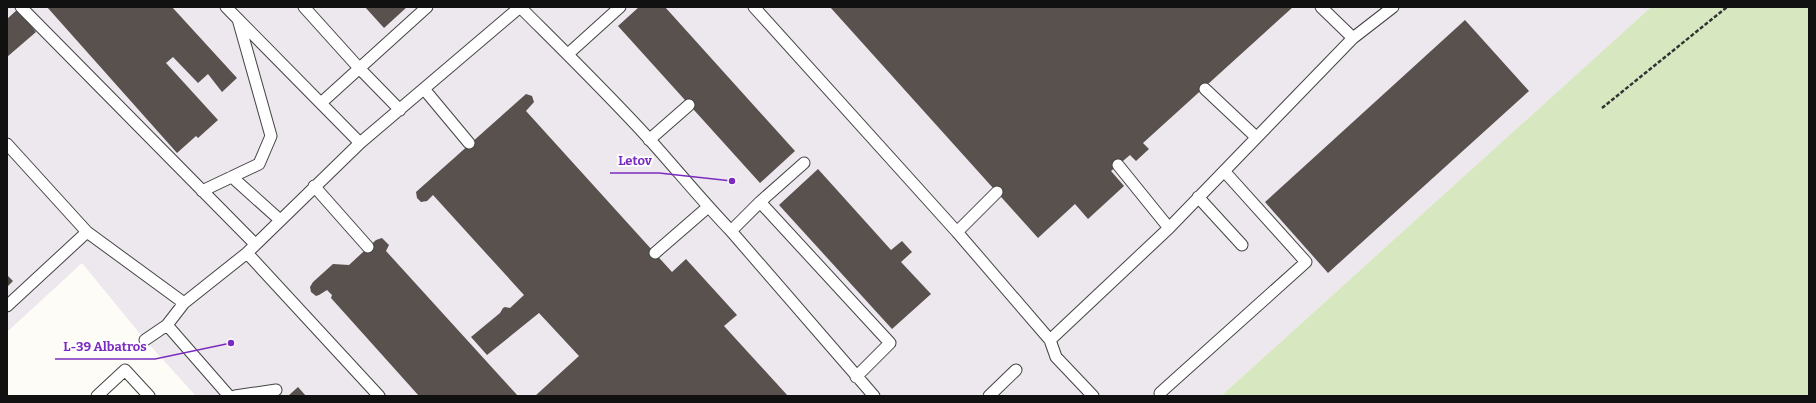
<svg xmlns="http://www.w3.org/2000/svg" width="1816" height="403" viewBox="0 0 1816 403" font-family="Bitter,serif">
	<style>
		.industrial { fill: #ede7ee }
		.green { fill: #d7e8c0 }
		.building { fill: #59514e }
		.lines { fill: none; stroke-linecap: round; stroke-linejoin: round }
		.service-casing { stroke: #444; stroke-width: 13 }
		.path { stroke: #333; stroke-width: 2.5; stroke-dasharray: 4 2; stroke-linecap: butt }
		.service { stroke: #fff; stroke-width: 11 }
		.leader { fill: none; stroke: #7b2cbf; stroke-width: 1.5 }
		.callout-dot { fill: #7b2cbf; stroke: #fff; stroke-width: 1.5 }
		.callout-label { font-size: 13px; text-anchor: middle; font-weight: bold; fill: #7b2cbf; stroke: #fff; stroke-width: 4; stroke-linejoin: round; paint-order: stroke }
	</style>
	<rect width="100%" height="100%" fill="#fefcf6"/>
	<path class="industrial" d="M7,7h1644l-430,389h-1025l-51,-56 -63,-77 -75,69z"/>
	<path class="green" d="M1651,7h158v389h-588z"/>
	<path class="building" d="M47,7h125l65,71 -15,14 -14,-18 -10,9 -25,-26 -7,6 52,57 -20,18 -2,-2 -19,17z
		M365,7h42l-23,21z
		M639,7h26l130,144 -35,32 -142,-157z
		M830,7h463l-150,136 6,6 -13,12 -6,-6 -19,16 13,15 -36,33 -13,-15 -37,34z
		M18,9l18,23 -29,25v-38z
		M1465,20l64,71 -201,182 -63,-71z
		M526,94l6,2 2,6 -8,9 146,161 14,-13 51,56 -13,11 64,70h-253l44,-40 -40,-43 -52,42 -16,-18 29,-24 3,-5 2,-1 5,1 14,-13 -91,-100 -6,6 -6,1 -4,-4 -1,-6z
		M818,169l73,81 11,-9 10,11 -11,10 30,32 -39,35 -113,-124z
		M382,238l7,7 -3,6 132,145h-99l-88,-98 1,-3 -5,-5 -8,5 -3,1 -5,-4 -1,-5 3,-5 20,-18 16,1 27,-25z
		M7,275l6,6 -6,6z
		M298,387l8,9h-18z"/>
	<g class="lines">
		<g class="service-casing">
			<path id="service" d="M21,7l234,237
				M226,7l134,136
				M304,7l55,61 41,42
				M520,7c44,44 88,87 130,133 27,30 53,62 81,91l143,165
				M754,7l203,225 93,108
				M1321,7l32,31
				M568,54l52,-47
				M424,89l45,54
				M1205,89l51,48
				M321,103l106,-96
				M649,140l40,-35
				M7,144l80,88
				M1118,165l51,63
				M232,177l48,43
				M314,186l54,61
				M202,191l57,-27 12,-28 -33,-117
				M1198,197l44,48
				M760,202l44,-39
				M731,231l29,-29 130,141 -34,34
				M957,232l40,-40
				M247,253l132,143
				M655,253l53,-46
				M7,306l80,-74 97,71 63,-50 113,-110 160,-136
				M167,325l62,71
				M145,340l22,-15 17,-22
				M1160,393l146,-131 -82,-91
				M97,396l28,-26 24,26
				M235,396l41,-6
				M989,396l27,-26
				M1093,396l-37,-39 -6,-17 119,-112 184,-190 40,-31"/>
		</g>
		<path class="path" d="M1602,108l125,-101"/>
		<use href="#service" class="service"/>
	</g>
	<path class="leader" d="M732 181L659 173H610M231 343L155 359H55"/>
	<g class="callout-dot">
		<circle cx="732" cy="181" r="4"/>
		<circle cx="231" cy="343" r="4"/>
	</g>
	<g class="callout-label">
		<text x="635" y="165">Letov</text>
		<text x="105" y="351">L-39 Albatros</text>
	</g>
	<rect width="1816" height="403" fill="none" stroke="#111111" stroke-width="16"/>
</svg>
